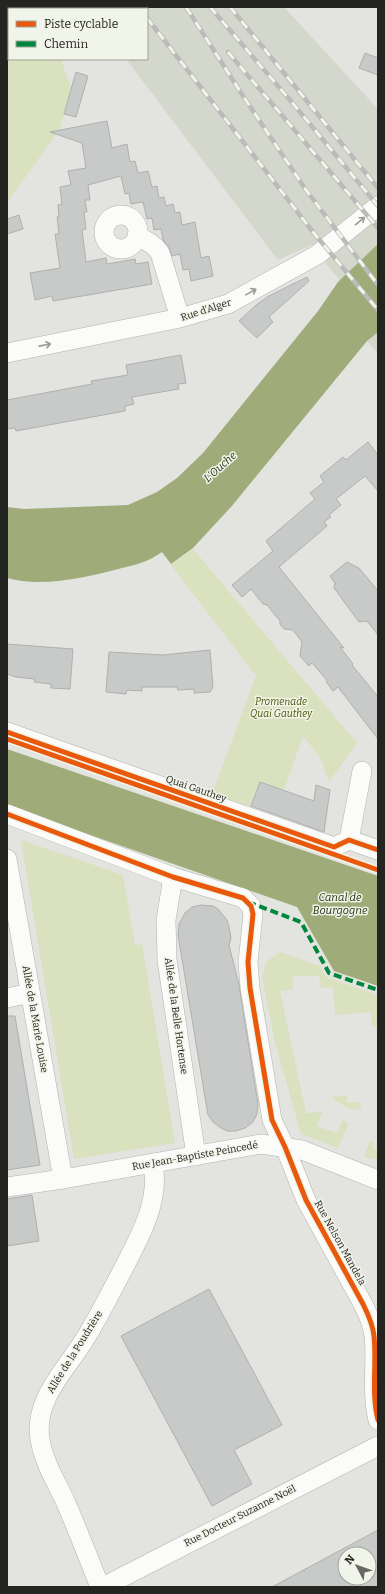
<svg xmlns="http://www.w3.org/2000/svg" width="385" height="1594" viewBox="0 0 385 1594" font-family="Bitter,serif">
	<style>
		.built { fill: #d4d7cb }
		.green { fill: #d9e1bf }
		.water { fill: #a0ab7a }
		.building { fill: #c8cac9; stroke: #aeb0af; fill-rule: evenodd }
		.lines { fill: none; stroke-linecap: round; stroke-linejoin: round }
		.street-casing { stroke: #b1b2ae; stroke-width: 20 }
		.street { stroke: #fbfbfa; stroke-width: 19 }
		.rail-casing { stroke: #bbbbba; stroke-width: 4.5 }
		.rail { stroke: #f1f4e9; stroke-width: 3; stroke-dasharray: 9; stroke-linecap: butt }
		.quiet { stroke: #00873e; stroke-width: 4; stroke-dasharray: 8 4; stroke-linecap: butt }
		.cycleway-casing { stroke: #f1f4e9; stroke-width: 8 }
		.cycleway { stroke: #e8590c; stroke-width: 5 }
		.oneway { stroke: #9a9b98 }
		.labels { text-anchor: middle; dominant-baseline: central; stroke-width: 3; stroke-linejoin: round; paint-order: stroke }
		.street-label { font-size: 10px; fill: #242521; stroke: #f1f4e9 }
		.park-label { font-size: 10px; font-style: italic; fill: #4a5707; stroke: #f1f4e9 }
		.water-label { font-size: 11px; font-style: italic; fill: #292f11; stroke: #f1f4e9 }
	</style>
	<rect width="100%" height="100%" fill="#e3e4df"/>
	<path class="built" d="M86,7h198l94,102v245l-11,-13 -9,-38 -47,-58 -33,15 -152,-201h21v-50h-59z"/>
	<path class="green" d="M7,7h36l1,2h-35v50h52l10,29 -11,41 -51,71h-2z
		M193,549l164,194 -28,39 -9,-25 -17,-21 -19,54 -23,-8 -9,25 -40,-13 44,-118 -85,-111z
		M21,840l102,35 12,70 7,-1 33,199 -101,16z
		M280,952l40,14 6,11 52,18v32h-6l-1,-15 -36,3 -2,-28 -12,1 -2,-12h-26v14l-13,1 26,122 16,-1 -5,14 20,7 6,-13 4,2 1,3 -10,23 -37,-14 -26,-92 -13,-65 5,-16z
		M333,1096h14v7l14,-1v5l-4,3 -7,-1 -16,-9z
		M370,1141l3,1v8h5v10l-14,-3z"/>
	<path class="water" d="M378,244v88l-11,9 -136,166 -38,41 -22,16 -9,-12c-5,3 -11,7 -16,9 -7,3 -16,5 -24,7 -34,9 -80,20 -115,10v-71l17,2 104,-4 29,-13 20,-14 26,-25 115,-142 20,-29z
		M7,749l371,127v110l-44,-15 -37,-64 -290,-101z"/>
	<path class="building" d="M365,53l13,5v17l-19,-7z
		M76,72l12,4 -12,41 -12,-3z
		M107,121l5,27 15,-4 3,18 5,-1 3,12 10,-2 4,16 5,-1 2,12 5,-1 2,9 7,-2 2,9 5,-1 2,13 13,-3 6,36 8,-2 4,20 -22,5 -2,-12 -6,1 -3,-16 -8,2 -3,-9 -6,-7 -2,-11 -7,1 -2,-12 -5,1 -4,-17 -12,2 -2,-11 -4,1 -4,-18 -33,9 2,15h-5l2,12h-3l2,17 -4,1 4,32 20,-4 1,6 28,-5 1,5 12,-2 4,22 -99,17 -1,-5 -17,4 -5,-27 30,-5 -5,-34h4l-2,-17h2l-1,-12 4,-1 -2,-17 11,-2 -3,-14 18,-3 -4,-25 -32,-11z
		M19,215l4,14 -16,5v-15z
		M307,277l2,4 -40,36 4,5 -16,16 -18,-17 17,-16 13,-9z
		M181,355l5,28 -8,1 1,5 -47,8 2,7 -9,2v5l-109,20 -1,-3 -8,1v-29l85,-16 -1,-3 37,-6 -2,-10z
		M368,442l10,13v36l-13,-15 -29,23 5,6 -12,10 2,2 -7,5 3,4 -48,41 65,81 -4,-1 13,17 -1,1 26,32v42l-40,-52 -5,4 -6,-8 -1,-4 -14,-16 -3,3 -9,-10 2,-14 -9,-12 -9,-1 -4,-5v-3l-13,-16 -4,-1 -12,-15 -9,8 -10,-12 41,-34 -7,-10 49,-42 -5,-6 14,-11 -4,-6 23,-19 3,3z
		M347,562l12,6 19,23v44l-11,-14 -8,1 -25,-34 1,-5 -5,-7z
		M7,644l66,5 -3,40 -19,-1v-4l-17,-2 1,-3 -19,-2 -9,-3z
		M210,650l3,37 -3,5 -16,1v-4l-16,1 -1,-3h-35v4l-15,-1 -1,4 -20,-2 3,-40 54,3z
		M260,782l54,19 2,-16 14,5 -6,42 -73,-26z
		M201,905l12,1 5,3 9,11 2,7 2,11 -2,7 10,40 19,119 -1,10 -4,8 -8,6 -9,3h-9l-6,-3 -8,-6 -5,-7 -30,-180 1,-11 6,-11 7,-6z
		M7,1016h8l25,149 -33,5z
		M32,1195l7,46 -32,5v-47z
		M209,1289l73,136 -48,25 18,34 -40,22 -91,-170z
		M378,1530v57h-106zM345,1554h24v24h-24z"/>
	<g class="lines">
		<g class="street-casing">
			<path id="street" d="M104 232a17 17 0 1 1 34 0a17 17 0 1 1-34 0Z
				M137,236c10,5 17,8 23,17l20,65
				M7,353l173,-35 48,-14 89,-49 61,-49
				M7,732l327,115 15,-7 29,10
				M7,814l166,63 70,21 8,8 2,8 -5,48 2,26 22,132 13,27 21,53 57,104c5,10 10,21 11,32 3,28 -3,56 4,84
				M349,840l13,-69
				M7,859l56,320
				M173,877l-7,43 1,40 29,196
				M7,998l23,-5
				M7,1187l56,-8 198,-35 41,6 76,30
				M100,1587c-11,-28 -22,-56 -34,-84 -9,-20 -23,-42 -26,-64 -6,-37 22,-65 41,-94 14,-21 25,-44 37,-66 18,-36 43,-74 35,-116
				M103,1587l275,-141"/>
		</g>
		<use href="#street" class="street"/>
		<g class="rail-casing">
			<path id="rail" d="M138,7l2,2
				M186,7l59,92 61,91 72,95
				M210,7l80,93 88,106
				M230,7l148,181
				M147,18l166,214 65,78
				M228,52l150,176"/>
		</g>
		<use href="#rail" class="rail"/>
		<path class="quiet" d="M248,902l53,20 28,51 49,17"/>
		<g class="cycleway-casing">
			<path id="cycleway" d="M7,732l327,115 15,-7 29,10
				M7,739l371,131
				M7,814l166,63 70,21 8,8 2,8 -5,48 2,26 22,132 13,27 21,53 57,104c5,10 10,21 11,32 3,28 -3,56 4,84"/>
		</g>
		<use href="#cycleway" class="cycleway"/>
	</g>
	<defs><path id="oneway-shaft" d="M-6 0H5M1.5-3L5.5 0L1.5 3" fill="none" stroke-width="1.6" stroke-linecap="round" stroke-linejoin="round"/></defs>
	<g class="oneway">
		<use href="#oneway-shaft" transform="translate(360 221) rotate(-39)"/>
		<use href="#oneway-shaft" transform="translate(251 292) rotate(-29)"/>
		<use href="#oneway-shaft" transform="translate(45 345) rotate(-11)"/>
	</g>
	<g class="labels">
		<g class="street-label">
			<text transform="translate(206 310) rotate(-18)">Rue d'Alger</text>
			<text transform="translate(196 789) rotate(19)">Quai Gauthey</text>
			<text transform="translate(176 1016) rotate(82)">Allée de la Belle Hortense</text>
			<text transform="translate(35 1019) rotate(80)">Allée de la Marie Louise</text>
			<text transform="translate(195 1156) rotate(-10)">Rue Jean-Baptiste Peincedé</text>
			<text transform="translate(340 1243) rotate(61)">Rue Nelson Mandela</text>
			<text transform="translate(75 1352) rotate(-58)">Allée de la Poudrière</text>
			<text transform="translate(240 1516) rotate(-27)">Rue Docteur Suzanne Noël</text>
		</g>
		<g class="park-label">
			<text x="281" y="702">Promenade<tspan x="281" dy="12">Quai Gauthey</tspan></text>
		</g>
		<g class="water-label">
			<text transform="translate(220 467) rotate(-42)">L'Ouche</text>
			<text x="340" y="897">Canal de<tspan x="340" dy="13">Bourgogne</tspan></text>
		</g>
	</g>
	<rect width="385" height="1594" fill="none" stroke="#242521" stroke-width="16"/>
	<rect x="8" y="8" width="140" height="52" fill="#f1f4e9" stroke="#9fa199"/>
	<rect x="16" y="21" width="20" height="6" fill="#e8590c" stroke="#9fa199"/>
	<text x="44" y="28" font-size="12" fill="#242521">Piste cyclable</text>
	<rect x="16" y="41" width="20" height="6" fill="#00873e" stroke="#9fa199"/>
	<text x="44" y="48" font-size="12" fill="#242521">Chemin</text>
	<g transform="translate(357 1566) rotate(311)"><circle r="19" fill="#f1f4e9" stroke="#9fa199"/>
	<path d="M0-3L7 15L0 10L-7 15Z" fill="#676864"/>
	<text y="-6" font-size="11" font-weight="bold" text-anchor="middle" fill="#242521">N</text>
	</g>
</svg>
